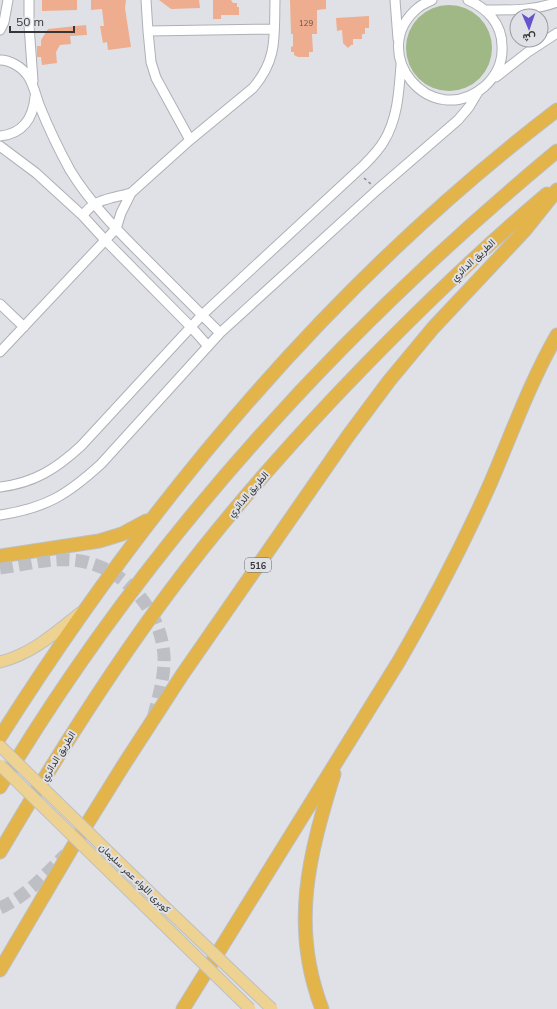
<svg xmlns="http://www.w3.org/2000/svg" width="557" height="1009" viewBox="0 0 557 1009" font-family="Mulish,Vazirmatn,sans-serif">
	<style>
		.green { fill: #9fb886 }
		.building { fill: #eead8e }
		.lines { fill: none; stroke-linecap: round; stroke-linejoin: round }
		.highway-tunnel { stroke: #bdbfc4; stroke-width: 13; stroke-dasharray: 13 6; stroke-linecap: butt }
		.minor-casing { stroke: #adb0b5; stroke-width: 11 }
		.major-casing { stroke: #bebfbf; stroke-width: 13 }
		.highway-casing { stroke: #bebfbf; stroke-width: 15 }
		.path { stroke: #898b8e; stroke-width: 1.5; stroke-dasharray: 3 3; stroke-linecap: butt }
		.minor { stroke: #fff; stroke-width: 9 }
		.major { stroke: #eed292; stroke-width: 11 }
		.highway { stroke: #e2b449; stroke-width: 13 }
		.major-bridge-casing { stroke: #bebfbf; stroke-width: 13; stroke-linecap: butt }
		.major-bridge { stroke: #eed292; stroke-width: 11 }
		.labels { text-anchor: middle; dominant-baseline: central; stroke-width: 4; stroke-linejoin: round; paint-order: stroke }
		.number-label { font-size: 8px; fill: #63544e }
		.shield { fill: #dfe1e7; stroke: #68696c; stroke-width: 1 }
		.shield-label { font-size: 9px; font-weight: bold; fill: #353638 }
		.street-label { font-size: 10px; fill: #353638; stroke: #dfe1e7 }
	</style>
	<rect width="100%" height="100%" fill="#dfe1e7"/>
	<path class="green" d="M406 48a43 43 0 1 1 86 0a43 43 0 1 1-86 0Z"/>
	<path class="building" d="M42,0h35v10l-35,1z
		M91,0h35l-1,8 6,39 -23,3 -1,-8 -4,1 -3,-17h4l-2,-17 -11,1z
		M159,0h40l1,8 -29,1z
		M213,0h18l2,3h4v4h2v8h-18v4h-8z
		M290,0h36v9l-9,1v24h-5l1,18h-4v5h-11l-4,-2v-3h-3v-5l2,-1v-12h-2z
		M369,16v12h-4v6h-3v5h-9v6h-2l-3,3 -5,-5 -1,-13 -5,1 -1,-13z
		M86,25l1,10 -17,1 1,8 -11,1 -4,7 1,11 -15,2 -1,-8h-4v-11h4v-6l7,-11z"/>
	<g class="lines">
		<path class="highway-tunnel" d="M0,568c24,-3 48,-10 73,-8 48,4 88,48 91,96 1,21 -6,42 -11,63
			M0,908c27,-12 46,-34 66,-54"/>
		<g class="minor-casing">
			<path id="minor" d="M29,0v25l4,56
				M146,0l2,31 3,31 5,16 34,62
				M395,0l3,39
				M432,0c-4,2 -9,4 -13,7 -55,44 12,126 66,79 12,-11 18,-24 17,-40 0,-22 -15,-38 -34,-46
				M485,10c25,0 49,1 72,-8
				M0,30l4,-8 4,-22
				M148,31l126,-2
				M0,60c10,0 22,7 28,16 6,9 8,21 12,31 9,22 19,43 30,63 20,33 48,61 75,88 25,25 50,50 75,75
				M496,77l32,-25 29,-19
				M0,136c23,-2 33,-18 35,-39
				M0,146l36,27 47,43 22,24 86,87 17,19
				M83,216c9,-17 31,-18 48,-23
				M0,304l24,23
				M0,352l112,-119 4,-4 5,-16 10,-20 59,-53 63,-52c25,-29 21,-52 22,-88
				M0,487c34,-4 56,-18 81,-41l121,-131 162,-150c8,-8 15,-15 20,-24 14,-23 15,-51 17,-76
				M0,515c46,-7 67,-20 101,-51l119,-131 157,-143 81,-70 11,-13 9,-15"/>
		</g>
		<g class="major-casing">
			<path id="major" d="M0,662c32,-8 55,-29 80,-49"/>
		</g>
		<g class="highway-casing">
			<path id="highway" d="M0,556l99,-15 23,-7 24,-13
				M0,737c150,-237 333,-456 557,-627
				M0,787c146,-244 339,-455 557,-636
				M0,852c53,-90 108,-178 170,-261 49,-66 103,-128 159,-188 69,-73 141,-144 218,-209
				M0,970l72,-122 51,-82 59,-91 166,-239 41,-55 44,-53 92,-98 32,-40
				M183,1009l216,-348c33,-57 64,-116 91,-177 22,-51 40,-102 67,-149
				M322,1009c-32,-83 -13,-154 12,-235"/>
		</g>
		<path class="path" d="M364,178l8,7"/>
		<use href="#minor" class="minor"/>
		<use href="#major" class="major"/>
		<use href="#highway" class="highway"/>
		<g class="major-bridge-casing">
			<path id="major-bridge" d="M0,746l167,163 105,100
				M0,765l250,244"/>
		</g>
		<use href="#major-bridge" class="major-bridge"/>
	</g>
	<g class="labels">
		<g class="number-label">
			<text x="306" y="23">129</text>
		</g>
		<rect class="shield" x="245" y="558" width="26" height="14" rx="3"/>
		<g class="shield-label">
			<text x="258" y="565">516</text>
		</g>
		<g class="street-label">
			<text transform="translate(473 260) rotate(-43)">الطريق الدائري</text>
			<text transform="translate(248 494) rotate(-49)">الطريق الدائري</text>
			<text transform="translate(58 756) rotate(-58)">الطريق الدائري</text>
			<text transform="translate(135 878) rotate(44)">كوبرى اللواء عمر سليمان</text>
		</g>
	</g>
	<g transform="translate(529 28) rotate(178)"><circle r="19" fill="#dfe1e7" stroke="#9b9da1"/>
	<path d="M0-3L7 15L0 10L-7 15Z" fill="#6455ce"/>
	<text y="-6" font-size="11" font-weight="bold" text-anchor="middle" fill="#353638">ش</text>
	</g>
	<path d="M10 26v6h64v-6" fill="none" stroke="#353638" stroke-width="2"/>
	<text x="16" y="26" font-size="12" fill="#353638" stroke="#dfe1e7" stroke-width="3" paint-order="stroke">50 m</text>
</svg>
